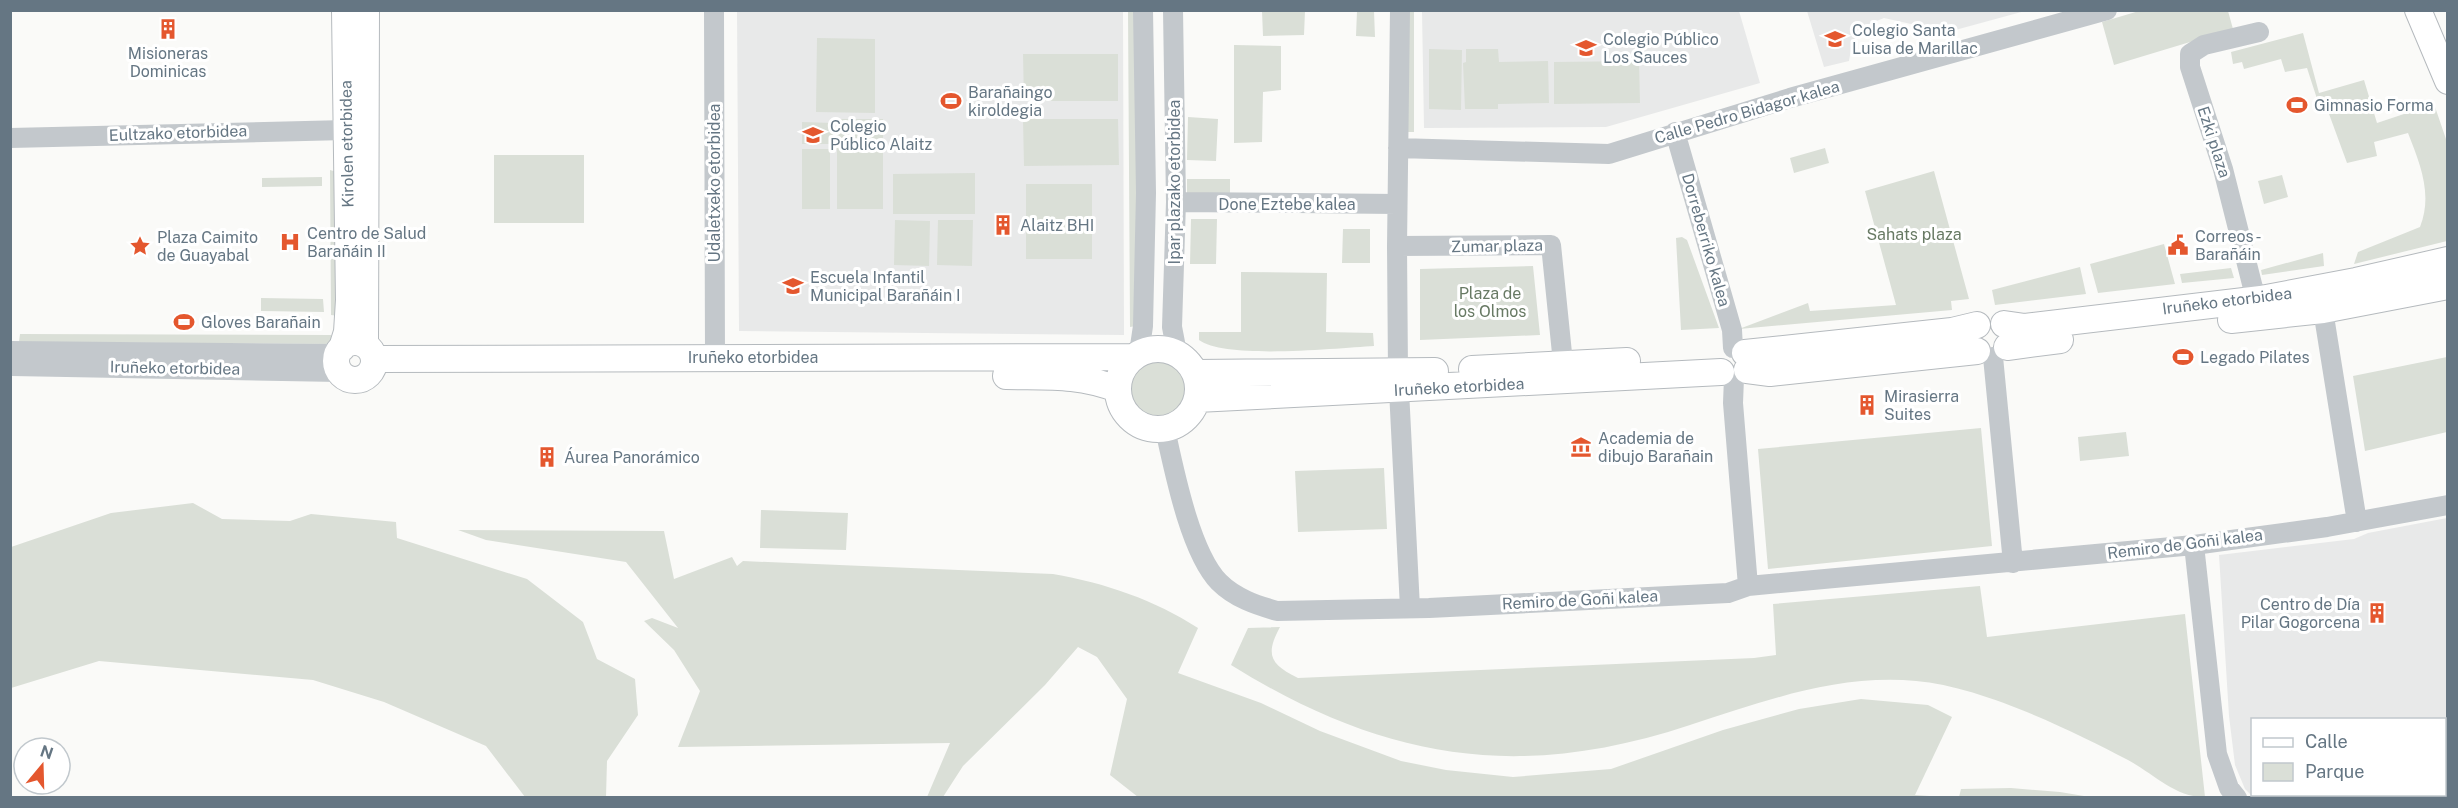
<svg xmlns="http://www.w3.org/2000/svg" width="2458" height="808" viewBox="0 0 2458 808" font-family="'Public Sans',sans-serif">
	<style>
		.built { fill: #e8e9e9; fill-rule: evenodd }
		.green { fill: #dadfd7 }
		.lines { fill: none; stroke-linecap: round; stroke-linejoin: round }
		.major-casing { stroke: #b5babe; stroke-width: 28 }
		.minor { stroke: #c3c8cc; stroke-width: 20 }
		.major { stroke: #fff; stroke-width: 26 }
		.labels { text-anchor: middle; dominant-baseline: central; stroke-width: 6; stroke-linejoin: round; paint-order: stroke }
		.poi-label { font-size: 16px; fill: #657683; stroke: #fff; text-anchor: start }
		.street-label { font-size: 16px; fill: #657683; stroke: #fff }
		.park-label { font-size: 16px; fill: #687a64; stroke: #fff }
	</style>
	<rect width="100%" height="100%" fill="#fafaf8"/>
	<path class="built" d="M1714,10l25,1 21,72 -154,44 -182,1 -2,-117z
		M737,11h386l1,324 -385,-4z
		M1807,11v-1l218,1 -88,24 -17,-9 -36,-8 -22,9 -10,16 -3,18 -25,6z
		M2447,518v279h-194l-8,-8 -10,-24 -6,-49 -10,-161 135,-16 14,-6zM2252,720h192v74h-192z"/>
	<path class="green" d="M1128,11h9l-1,315 -6,1z
		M1262,11h43l-1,24 -41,1z
		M1357,11h17l1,26 -19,-1z
		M1404,11h10v121h-10z
		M2139,11h89l5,18 -119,36 -12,-43z
		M2303,33l16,60 45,-13 13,43 57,-19 13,38v99l-93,23 4,-12 62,-25c13,-33 0,-63 -12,-94l-34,9 3,14 -30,7 -22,-60 -6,2 -12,-37 -22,4 -4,-13 -37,10 -2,-7 -9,2 -2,-12z
		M817,38l58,1v74l-59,-1z
		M1234,45l47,1v44l-18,2 -1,50 -28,1z
		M1429,49l33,1 -1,60 -32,-1z
		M1466,49h32l1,13 49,-1 1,42 -51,1v5h-33l-2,-46 3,-1z
		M1023,54h95v47h-94z
		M1639,61l1,42 -86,1v-42z
		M1188,117l30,2 -2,42 -29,-1z
		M837,119h46v90h-46z
		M1023,119h95l1,46 -95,1z
		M802,122l31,1v21h-31z
		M1825,148l4,15 -35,10 -4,-15z
		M802,149h28v60h-28z
		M494,155h90v68h-90z
		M330,170l7,2 2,144 -8,-1z
		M1934,171l35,128 -18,2 1,9 -213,19 69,-26 2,8 86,-6 -31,-114z
		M975,173v41h-82v-40z
		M2282,175l6,22 -24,7 -6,-23z
		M322,177v9l-60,1v-9z
		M1187,179h43v14h-43z
		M1026,184h66v75h-66z
		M1191,219h26l-1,45h-26z
		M895,220l35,1 -1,45 -35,-1z
		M938,220h35l-1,46 -35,-1z
		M1343,229h27v34h-28z
		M1682,237l5,3 32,88 -38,2 -5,-92z
		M2164,244l11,40 -77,9 -8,-29z
		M2323,253l1,13 -62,9 -1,-5z
		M1533,266l7,69 -120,5v-71z
		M2080,267l6,27 -91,11 -3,-15z
		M2231,268l3,10 -52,5 -2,-9z
		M1241,272l86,1 -1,59 47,1 1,13c-36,2 -148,14 -175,-6v-8h42z
		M261,298l62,1 1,13 -63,-1z
		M20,334l311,1 2,9 -314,-2z
		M2447,357v75l-82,19 -12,-75z
		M1129 391a29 29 0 1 1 58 0a29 29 0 1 1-58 0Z
		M1981,428l11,118 -224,23 -10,-120z
		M2126,432l3,24 -49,5 -2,-24z
		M1384,468l3,61 -89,3 -3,-61z
		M193,503l29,16 68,2 21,-7 85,8 1,16 130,41 56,43 14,37 38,20 3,36 -31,46 -1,36h-81l-39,-51 -102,-44 -71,-22 -214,-19 -88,27v-141l100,-34z
		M761,510l87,3 -2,37 -86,-2z
		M458,530l206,1 10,48 58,-22 5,9 6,-5 310,13c52,9 102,26 145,54l-20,45 83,30 59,28 81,30 45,9 67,7 98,-8 112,-39 76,-21 62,-10 67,6 24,12 -37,78 29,2h-806l-28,-22 17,-76 -30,-42 -19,-10 -33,38 -82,81 -20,31h-16l23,-54 -272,4 22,-56 -26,-41 -30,-29 8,-3 26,10 -52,-66 -140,-22z
		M1980,586l7,51 198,-23 20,183c-29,1 -51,-23 -77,-37 -57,-30 -148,-74 -212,-79 -80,-7 -151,20 -226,44 -172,57 -306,35 -459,-60l17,-37 32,-1c-15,28 -10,37 18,51l456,-20 22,-3 -3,-51z
		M2011,788l49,4 30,5h-131l2,-8z"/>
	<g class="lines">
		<g class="major-casing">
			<path id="major" d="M2418,10l30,71
				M2231,320l92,-10 125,-24
				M2004,324l21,3 236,-28 95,-18 92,-21
				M336 361a19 19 0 1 1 38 0a19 19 0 1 1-38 0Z
				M365,345l1,-335
				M2007,347l53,-7
				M342,348l5,-16 2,-32 -4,-290
				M1118 389a40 40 0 1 1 80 0a40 40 0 1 1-80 0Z
				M1745,353l207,-22 25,-6
				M374,359l759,-2
				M1472,369l155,-8
				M1747,370l23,3 207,-22
				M1196,373l239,-2
				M1006,376c41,1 72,-2 111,13
				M1197,399l524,-27"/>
		</g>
		<path class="minor" d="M714,10l1,346
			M1173,10l3,192 -4,125 5,26
			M2259,32l-55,13 -14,9v13l33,102 30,119 8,11
			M1675,132l57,198 1,18
			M10,138l336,-8
			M1398,148l211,6 181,-56 317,-88
			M1176,202l221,2
			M1397,246l154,-1 12,118
			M2323,310l34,212
			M10,351l327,3
			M1139,353l4,-27 3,-133 -3,-183
			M1993,357l20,206
			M12,366l327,6
			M1398,372l-1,-126 3,-236
			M1734,378l-1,25 15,183
			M1399,390l11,218
			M1165,429c9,41 25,123 54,153 16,16 37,23 58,29l152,-3 299,-15 20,-7 446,-41 133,-18 121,-22
			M2194,545l23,209 12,34 8,10"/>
		<use href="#major" class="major"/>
	</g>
	<defs>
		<g id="building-bare" transform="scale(1.62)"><path d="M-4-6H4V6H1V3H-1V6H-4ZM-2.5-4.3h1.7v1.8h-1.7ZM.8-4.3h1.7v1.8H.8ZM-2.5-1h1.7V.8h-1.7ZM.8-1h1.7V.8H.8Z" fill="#e4572e" stroke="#fff" stroke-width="2.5" paint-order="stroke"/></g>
		<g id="school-bare" transform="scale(1.62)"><path d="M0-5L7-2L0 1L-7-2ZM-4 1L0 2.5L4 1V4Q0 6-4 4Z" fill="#e4572e" stroke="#fff" stroke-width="2.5" paint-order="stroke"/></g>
		<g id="stadium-bare" transform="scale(1.62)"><path d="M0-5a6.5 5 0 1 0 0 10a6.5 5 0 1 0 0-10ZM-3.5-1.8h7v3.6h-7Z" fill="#e4572e" stroke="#fff" stroke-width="2.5" paint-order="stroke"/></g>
		<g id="hospital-bare" transform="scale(1.62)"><path d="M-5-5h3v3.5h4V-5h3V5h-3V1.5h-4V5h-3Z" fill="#e4572e" stroke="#fff" stroke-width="2.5" paint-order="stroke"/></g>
		<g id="civic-bare" transform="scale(1.62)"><path d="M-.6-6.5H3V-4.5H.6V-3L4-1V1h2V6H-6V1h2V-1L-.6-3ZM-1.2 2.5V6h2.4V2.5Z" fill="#e4572e" stroke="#fff" stroke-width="2.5" paint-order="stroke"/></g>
		<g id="sight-bare" transform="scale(1.62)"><path d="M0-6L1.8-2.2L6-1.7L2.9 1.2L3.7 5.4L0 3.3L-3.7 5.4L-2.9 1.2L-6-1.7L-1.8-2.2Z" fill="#e4572e" stroke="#fff" stroke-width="2.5" paint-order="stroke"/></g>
		<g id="museum-bare" transform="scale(1.62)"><path d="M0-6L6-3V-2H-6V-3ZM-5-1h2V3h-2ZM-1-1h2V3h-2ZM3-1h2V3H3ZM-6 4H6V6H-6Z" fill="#e4572e" stroke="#fff" stroke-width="2.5" paint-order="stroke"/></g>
	</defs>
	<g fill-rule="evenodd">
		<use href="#building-bare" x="168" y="29"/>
		<use href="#school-bare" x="1835" y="39"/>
		<use href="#school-bare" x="1586" y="48"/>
		<use href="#stadium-bare" x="951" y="101"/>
		<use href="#stadium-bare" x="2297" y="105"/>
		<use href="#school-bare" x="813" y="135"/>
		<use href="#building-bare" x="1003" y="225"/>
		<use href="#hospital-bare" x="290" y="242"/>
		<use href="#civic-bare" x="2178" y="245"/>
		<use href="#sight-bare" x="140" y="246"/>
		<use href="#school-bare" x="793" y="286"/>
		<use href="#stadium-bare" x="184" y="322"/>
		<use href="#stadium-bare" x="2183" y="357"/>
		<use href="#building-bare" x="1867" y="405"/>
		<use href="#museum-bare" x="1581" y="447"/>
		<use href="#building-bare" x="547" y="457"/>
		<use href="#building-bare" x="2377" y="613"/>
	</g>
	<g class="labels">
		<g class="poi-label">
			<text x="1852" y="30">Colegio Santa<tspan x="1852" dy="18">Luisa de Marillac</tspan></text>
			<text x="1603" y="39">Colegio Público<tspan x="1603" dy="18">Los Sauces</tspan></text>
			<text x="168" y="53" text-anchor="middle">Misioneras<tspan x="168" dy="18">Dominicas</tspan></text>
			<text x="968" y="92">Barañaingo<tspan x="968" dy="18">kiroldegia</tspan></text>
			<text x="2314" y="105">Gimnasio Forma</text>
			<text x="830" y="126">Colegio<tspan x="830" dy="18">Público Alaitz</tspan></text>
			<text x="1020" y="225">Alaitz BHI</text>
			<text x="307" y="233">Centro de Salud<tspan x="307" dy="18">Barañáin II</tspan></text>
			<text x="2195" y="236">Correos -<tspan x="2195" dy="18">Barañáin</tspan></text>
			<text x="157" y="237">Plaza Caimito<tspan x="157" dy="18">de Guayabal</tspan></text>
			<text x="810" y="277">Escuela Infantil<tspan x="810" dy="18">Municipal Barañáin I</tspan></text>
			<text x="201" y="322">Gloves Barañain</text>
			<text x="2200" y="357">Legado Pilates</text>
			<text x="1884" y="396">Mirasierra<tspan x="1884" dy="18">Suites</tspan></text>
			<text x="1598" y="438">Academia de<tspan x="1598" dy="18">dibujo Barañain</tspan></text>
			<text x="564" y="457">Áurea Panorámico</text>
			<text x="2360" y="604" text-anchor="end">Centro de Día<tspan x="2360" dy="18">Pilar Gogorcena</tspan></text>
		</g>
		<g class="street-label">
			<text transform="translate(1747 112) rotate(-16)">Calle Pedro Bidagor kalea</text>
			<text transform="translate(178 133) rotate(-2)">Eultzako etorbidea</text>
			<text transform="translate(2214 142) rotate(72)">Ezki plaza</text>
			<text transform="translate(347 144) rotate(-91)">Kirolen etorbidea</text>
			<text transform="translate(1174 182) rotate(-90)">Ipar plazako etorbidea</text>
			<text transform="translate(714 183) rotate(-90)">Udaletxeko etorbidea</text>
			<text x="1287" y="204">Done Eztebe kalea</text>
			<text transform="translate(1706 240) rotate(74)">Dorreberriko kalea</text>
			<text transform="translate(1497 246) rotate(-1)">Zumar plaza</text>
			<text transform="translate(2227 301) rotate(-7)">Iruñeko etorbidea</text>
			<text x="753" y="357">Iruñeko etorbidea</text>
			<text transform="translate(175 368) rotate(1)">Iruñeko etorbidea</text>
			<text transform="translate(1459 387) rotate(-3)">Iruñeko etorbidea</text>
			<text transform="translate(2185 544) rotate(-7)">Remiro de Goñi kalea</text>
			<text transform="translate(1580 600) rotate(-3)">Remiro de Goñi kalea</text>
		</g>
		<g class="park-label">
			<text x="1914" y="234">Sahats plaza</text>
			<text x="1490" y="293">Plaza de<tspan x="1490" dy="18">los Olmos</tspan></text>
		</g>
	</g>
	<rect width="2458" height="808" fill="none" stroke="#657683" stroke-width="24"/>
	<rect x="2251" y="718" width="195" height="78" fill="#ffffff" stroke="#c1c8cd" stroke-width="1.5"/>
	<rect x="2263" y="738" width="30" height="9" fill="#ffffff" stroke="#c1c8cd" stroke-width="1.5"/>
	<text x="2305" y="748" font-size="18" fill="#657683">Calle</text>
	<rect x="2263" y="763" width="30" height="18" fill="#dadfd7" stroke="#c1c8cd" stroke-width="1.5"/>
	<text x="2305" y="778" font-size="18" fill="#657683">Parque</text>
	<g transform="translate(42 766) rotate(19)"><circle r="28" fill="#ffffff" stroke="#c1c8cd" stroke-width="1.5"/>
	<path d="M0-4.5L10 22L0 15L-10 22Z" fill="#e4572e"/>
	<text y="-9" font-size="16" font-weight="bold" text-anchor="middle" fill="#657683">N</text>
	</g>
</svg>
